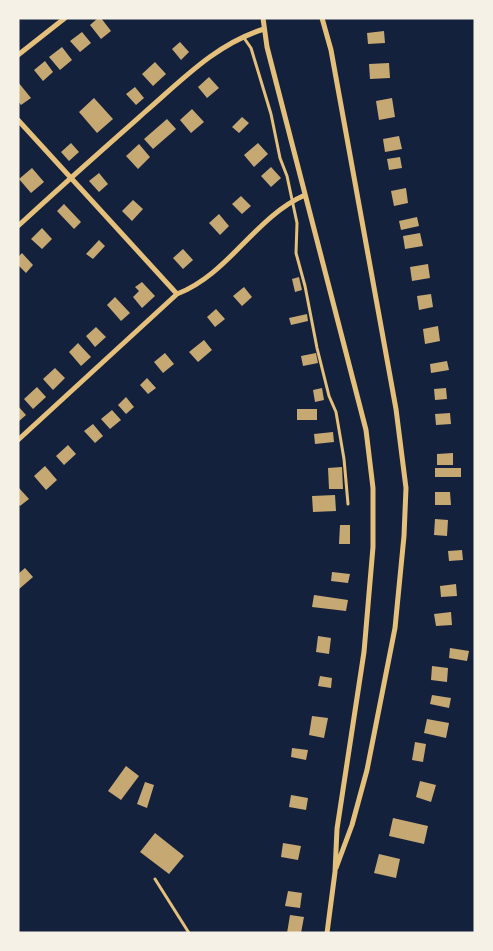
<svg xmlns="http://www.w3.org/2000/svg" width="493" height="951" viewBox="0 0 493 951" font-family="'Playfair Display',serif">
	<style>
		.building { fill: #c6a872 }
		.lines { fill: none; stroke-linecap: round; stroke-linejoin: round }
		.service { stroke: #e5c07b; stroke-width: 3 }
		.minor { stroke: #e5c07b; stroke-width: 5 }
	</style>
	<rect width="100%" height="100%" fill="#14213d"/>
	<path class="building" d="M98,18h3l10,13 -10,8 -11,-14z
		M384,31l1,12 -17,1 -1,-11z
		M82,32l9,11 -11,9 -10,-11z
		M180,42l9,10 -8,8 -9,-11z
		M62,47l10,13 -12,10 -11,-13z
		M45,61l8,11 -10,9 -9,-11z
		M155,62l11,12 -13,12 -11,-12z
		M389,63l1,15 -20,1 -1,-15z
		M209,77l10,11 -12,10 -9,-11z
		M18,82l13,16 -10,7 -3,-4z
		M135,87l9,11 -8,7 -10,-11z
		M94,98l19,21 -16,14 -18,-21z
		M392,98l3,19 -16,3 -3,-19z
		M192,109l12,13 -13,11 -11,-13z
		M242,117l7,6 -10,10 -7,-6z
		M167,119l9,10 -23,20 -9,-10z
		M399,136l3,13 -17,3 -2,-13z
		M71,143l8,9 -10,9 -8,-9z
		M258,143l10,11 -14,13 -10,-12z
		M139,144l11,13 -12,12 -12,-13z
		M400,157l2,11 -13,2 -2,-11z
		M271,167l10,11 -10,9 -10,-11z
		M32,168l12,14 -13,11 -12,-14z
		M99,173l9,11 -9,8 -10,-11z
		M406,188l2,15 -14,3 -3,-15z
		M241,196l10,10 -9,8 -10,-10z
		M133,200l10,9 -11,12 -10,-10z
		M64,204l17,18 -7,7 -17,-18z
		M219,214l10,12 -9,9 -11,-12z
		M417,217l2,9 -18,4 -2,-9z
		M42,228l10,11 -10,10 -11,-10z
		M420,233l3,13 -18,3 -2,-13z
		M99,240l6,6 -12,13 -7,-5z
		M183,249l10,11 -10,9 -10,-11z
		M22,253l11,12 -7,8 -8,-8v-8z
		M428,264l2,14 -18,3 -2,-14z
		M299,277l3,13 -7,2 -3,-13z
		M142,282l13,14 -13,12 -9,-11 6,-6 -4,-4z
		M244,287l8,10 -10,9 -9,-10z
		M431,294l2,13 -14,3 -2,-14z
		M115,297l15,16 -9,8 -14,-16z
		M216,309l9,10 -10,8 -8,-10z
		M307,314l1,7 -17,4 -2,-7z
		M438,326l2,15 -15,3 -2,-15z
		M96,327l10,10 -11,10 -9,-11z
		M204,340l8,10 -14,12 -9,-10z
		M78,343l13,14 -10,9 -12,-14z
		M165,353l9,11 -11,9 -9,-11z
		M316,353l2,10 -15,3 -2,-10z
		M447,361l2,9 -18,3 -1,-9z
		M55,368l10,10 -12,12 -10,-11z
		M147,378l9,10 -8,6 -8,-9z
		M37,387l9,10 -13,12 -9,-10z
		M322,388l2,12 -9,2 -2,-12z
		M446,388l1,11 -12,1 -1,-11z
		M126,397l8,10 -8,7 -8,-9z
		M18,406l8,9 -8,7z
		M297,409h20v11h-20z
		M112,410l9,10 -11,9 -9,-10z
		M450,413l1,11 -15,1 -1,-11z
		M93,424l10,12 -8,7 -11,-12z
		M333,432l1,10 -19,2 -1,-10z
		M68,445l8,9 -12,11 -8,-9z
		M453,453v12h-16v-11z
		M45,466l12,14 -11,10 -12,-14z
		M342,467l1,22h-14l-1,-21z
		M435,468h26v9h-26z
		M19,488l10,11 -9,7 -2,-3z
		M435,492h15l1,13h-16z
		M335,495l1,16 -23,1 -1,-16z
		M435,519l13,1 -1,16 -13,-1z
		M340,525h10v19h-11z
		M462,550l1,10 -14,1 -1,-10z
		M25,568l8,9 -15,13v-16z
		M332,572l18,2 -2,9 -17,-2z
		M456,584l1,12 -16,1 -1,-11z
		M314,595l34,5 -2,11 -34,-4z
		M451,612l1,13 -16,1 -2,-12z
		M318,636l13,2 -2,16 -13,-2z
		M450,648l19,3 -2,10 -18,-3z
		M432,666l16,2 -1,14 -16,-2z
		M320,676l12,2 -1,10 -13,-2z
		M432,695l19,3 -2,10 -19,-4z
		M312,716l16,2 -4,20 -15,-3z
		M427,719l22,4 -3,15 -22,-5z
		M415,742l11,2 -3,18 -11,-2z
		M292,748l16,2 -2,10 -15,-3z
		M126,766l13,10 -18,24 -13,-9z
		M420,781l16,4 -5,17 -15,-5z
		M145,782l9,3 -7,23 -10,-4z
		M291,795l17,3 -2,12 -17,-3z
		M393,818l35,8 -4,18 -35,-8z
		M155,833l29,23 -15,18 -29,-22z
		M283,843l18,3 -3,14 -17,-3z
		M379,854l21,5 -4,19 -22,-5z
		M288,891l14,2 -2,15 -15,-2z
		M290,915l14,2 -3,16h-14z"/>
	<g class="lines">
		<path class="service" d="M244,38l7,10 20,66 9,44 7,18 10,47 -1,30 9,33 12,62 12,48 7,16 8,47 4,45
			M155,879l34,54"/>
		<path class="minor" d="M263,18l4,29 99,383 7,58v59l-9,105 -27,177 -2,43 -8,61
			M322,18l9,32 65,359 10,79 -2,48 -9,92 -28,142 -15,55 -16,43
			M18,55l47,-37
			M18,120l159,174
			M18,226c42,-39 84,-76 127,-114 38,-33 71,-68 119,-83
			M18,440l159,-146c52,-20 78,-77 128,-99"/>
	</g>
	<rect width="493" height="951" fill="none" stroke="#f6f1e7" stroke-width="39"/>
</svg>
